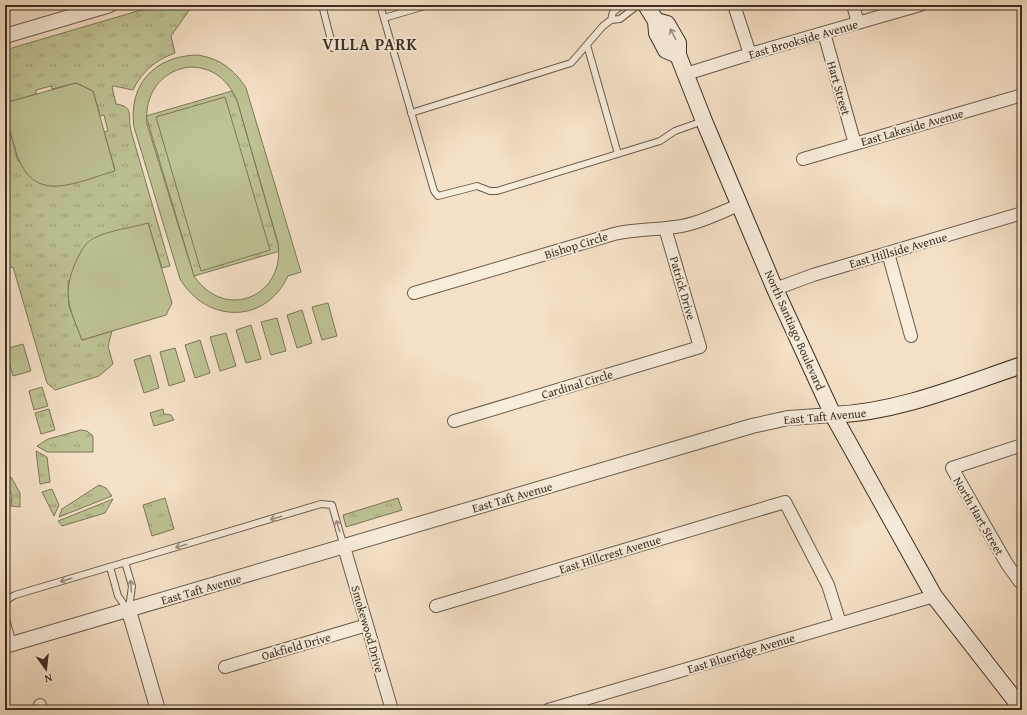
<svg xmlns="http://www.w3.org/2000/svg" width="1027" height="715" viewBox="0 0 1027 715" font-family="'Gentium Book Plus',serif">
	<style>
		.grass { fill: url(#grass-tufts); stroke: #7d785a }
		.garden { fill: #bec294; stroke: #7d785a; fill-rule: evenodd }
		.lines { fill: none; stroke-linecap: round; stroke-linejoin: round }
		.service-casing { stroke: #6a5c4a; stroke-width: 8 }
		.minor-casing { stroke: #6a5c4a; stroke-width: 14 }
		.tertiary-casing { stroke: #6a5c4a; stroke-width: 16 }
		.secondary-casing { stroke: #3c2f20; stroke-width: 18 }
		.service { stroke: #f8ecdb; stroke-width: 6 }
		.minor { stroke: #f8ecdb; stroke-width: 12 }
		.tertiary { stroke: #f8ecdb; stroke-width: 14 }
		.secondary { stroke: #f8ecdb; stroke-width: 16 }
		.oneway { stroke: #9a8e7e }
		.labels { text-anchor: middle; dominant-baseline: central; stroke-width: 4; stroke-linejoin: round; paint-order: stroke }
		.street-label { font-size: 12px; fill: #3c2f20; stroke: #f8ecdb }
		.district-label { font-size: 16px; font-weight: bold; letter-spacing: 1px; fill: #3c2f20; stroke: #f8ecdb }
	</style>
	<defs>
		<pattern id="grass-tufts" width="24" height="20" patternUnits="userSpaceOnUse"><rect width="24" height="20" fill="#bec294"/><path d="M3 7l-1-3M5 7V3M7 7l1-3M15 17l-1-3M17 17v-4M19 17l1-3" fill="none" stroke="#9c9e78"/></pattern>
	</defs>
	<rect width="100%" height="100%" fill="#f5e1c7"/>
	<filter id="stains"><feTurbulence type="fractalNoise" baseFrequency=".005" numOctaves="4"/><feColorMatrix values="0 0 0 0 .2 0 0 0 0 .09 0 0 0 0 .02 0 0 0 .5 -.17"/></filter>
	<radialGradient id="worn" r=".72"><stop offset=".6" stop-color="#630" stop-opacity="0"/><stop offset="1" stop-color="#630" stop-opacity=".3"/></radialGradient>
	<path class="grass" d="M158,5h47l-15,4 -19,27 4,17c-19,7 -33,18 -42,37l-19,-4 -2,1 4,17c19,3 11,11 15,27l39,135 -8,2 -14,-45 -80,58 1,25 13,34 30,-9 -4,15 5,18 -14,12 -44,14 -8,-7 -34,-116 -8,2v-157l13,49 97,9 -11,-38 4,-1 -4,-16 -4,1 -7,-25 -17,-8 -24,6 -1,-3 -15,4v4l-31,9v-53z
		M232,91l5,9 43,151 -86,25 -48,-160z
		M42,387l6,19 -14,4 -5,-19z
		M49,409l6,21 -14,4 -6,-21z
		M163,409l1,5 7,1 3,5 -20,6 -4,-13z
		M81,430l6,1 6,5v16h-46l-10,-6 11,-7z
		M36,451l11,6 3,25 -10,2z
		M11,477l9,16v14l-9,-1 1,-11 -7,-11z
		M99,485l7,3 6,8 -53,21 3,-8z
		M52,489l7,16 -5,11 -12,-24z
		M165,498l9,31 -22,7 -9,-31z
		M398,498l4,12 -56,17 -3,-12z
		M113,499l-8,14 -43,13 -4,-5z"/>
	<path class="garden" d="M197,55c22,3 37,14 49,33l55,184 -13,4c-22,48 -81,48 -108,3l-46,-152c-6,-42 20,-71 63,-72zM189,67c24,0 38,12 48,33l41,143c8,52 -52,80 -84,33l-47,-152c-3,-29 13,-53 42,-57z
		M76,83l17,8 22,80c-45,13 -85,36 -101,-26 -4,-14 -9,-28 -9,-42z
		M225,97l45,153 -69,21 -45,-154z
		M148,223l24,80 -6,12 -84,25c-13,-34 -21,-45 -5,-81 4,-8 9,-17 17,-21 16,-8 37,-10 54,-15z
		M328,303l9,33 -15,4 -10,-33z
		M302,310l10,33 -15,5 -10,-33z
		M277,318l9,33 -15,4 -10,-33z
		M251,325l10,34 -15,4 -10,-33z
		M226,333l10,33 -16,5 -10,-34z
		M200,340l10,33 -15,5 -10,-33z
		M23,344l8,27 -18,5 -8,-27z
		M175,348l10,33 -16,5 -9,-34z
		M150,355l9,33 -15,5 -10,-33z"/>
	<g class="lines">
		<g class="service-casing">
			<path id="service" d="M322,5l11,43
				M380,5l54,186 4,5 39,-10 13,5h7l163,-50 15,-10 28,-10
				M384,18l44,-13
				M611,20l2,-8 10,-7
				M587,45l31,109
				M411,113l160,-50 32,-37 8,-6 9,-1 18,-14
				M125,562l7,24 -3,23
				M110,567l8,29 10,14
				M5,605l3,-6 7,-4 306,-91 11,1 12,42
				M5,615l8,29"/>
		</g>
		<g class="minor-casing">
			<path id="minor" d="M734,5l16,49
				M853,5l5,18
				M824,33l31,111
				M686,74l64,-20 170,-49
				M803,159l219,-64
				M888,253l23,83
				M775,289l38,-14 209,-62
				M414,293l200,-59c21,-5 41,-4 61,-7 23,-3 44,-14 64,-22
				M454,421l246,-74 -35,-119
				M1022,445l-70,23 55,96 13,18 2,-2
				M344,547l48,163
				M436,606l349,-104 43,83 12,38
				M225,667l142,-42
				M40,705l2,5
				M548,710l386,-114"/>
		</g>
		<g class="tertiary-casing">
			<path id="tertiary" d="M5,36l105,-31
				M129,611l29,99
				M5,646l747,-220 36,-8 45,-3"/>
		</g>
		<g class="secondary-casing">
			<path id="secondary" d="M646,5l10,16 1,12 9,17 12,5
				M656,21l11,3 11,19v12l26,66 71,168 58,126 101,181 88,113
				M833,415c66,-3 127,-29 189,-50"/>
		</g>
		<use href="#service" class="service"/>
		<use href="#minor" class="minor"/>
		<use href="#tertiary" class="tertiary"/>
		<use href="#secondary" class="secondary"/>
	</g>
	<defs><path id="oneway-shaft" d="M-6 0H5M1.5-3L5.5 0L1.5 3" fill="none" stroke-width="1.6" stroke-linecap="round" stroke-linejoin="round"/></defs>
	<g class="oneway">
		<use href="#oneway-shaft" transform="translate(673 34) rotate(-118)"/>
		<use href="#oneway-shaft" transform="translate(276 518) rotate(164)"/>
		<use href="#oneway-shaft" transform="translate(338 526) rotate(-107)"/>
		<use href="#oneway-shaft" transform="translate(181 546) rotate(163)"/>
		<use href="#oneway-shaft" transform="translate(66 580) rotate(164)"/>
		<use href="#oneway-shaft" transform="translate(131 586) rotate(-94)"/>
	</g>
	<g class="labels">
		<g class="street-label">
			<text transform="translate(803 39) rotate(-16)">East Brookside Avenue</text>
			<text transform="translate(839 88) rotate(74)">Hart Street</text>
			<text transform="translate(912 127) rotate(-16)">East Lakeside Avenue</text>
			<text transform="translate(576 245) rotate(-17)">Bishop Circle</text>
			<text transform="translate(898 250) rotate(-16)">East Hillside Avenue</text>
			<text transform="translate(683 288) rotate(74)">Patrick Drive</text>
			<text transform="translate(795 330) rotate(66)">North Santiago Boulevard</text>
			<text transform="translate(577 384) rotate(-17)">Cardinal Circle</text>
			<text transform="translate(825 416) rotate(-5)">East Taft Avenue</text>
			<text transform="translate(512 497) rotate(-16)">East Taft Avenue</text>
			<text transform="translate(979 516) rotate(60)">North Hart Street</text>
			<text transform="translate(610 554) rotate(-17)">East Hillcrest Avenue</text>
			<text transform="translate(201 589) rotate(-16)">East Taft Avenue</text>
			<text transform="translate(368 629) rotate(74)">Smokewood Drive</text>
			<text transform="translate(296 646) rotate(-16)">Oakfield Drive</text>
			<text transform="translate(741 653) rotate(-17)">East Blueridge Avenue</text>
		</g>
		<g class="district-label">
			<text x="370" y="44">VILLA PARK</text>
		</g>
	</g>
	<rect width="1027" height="715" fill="none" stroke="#f5e1c7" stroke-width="20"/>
	<rect x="6" y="6" width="1015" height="703" fill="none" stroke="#3c2f20" stroke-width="2"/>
	<rect x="10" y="10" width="1007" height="695" fill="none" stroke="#3c2f20"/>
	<g transform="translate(46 669) rotate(165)" stroke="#f8ecdb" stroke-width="3" paint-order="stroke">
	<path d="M0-3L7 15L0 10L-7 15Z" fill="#3c2f20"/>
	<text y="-6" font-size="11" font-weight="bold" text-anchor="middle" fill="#3c2f20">N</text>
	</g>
	<rect width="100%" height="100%" filter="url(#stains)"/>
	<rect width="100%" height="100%" fill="url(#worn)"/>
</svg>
